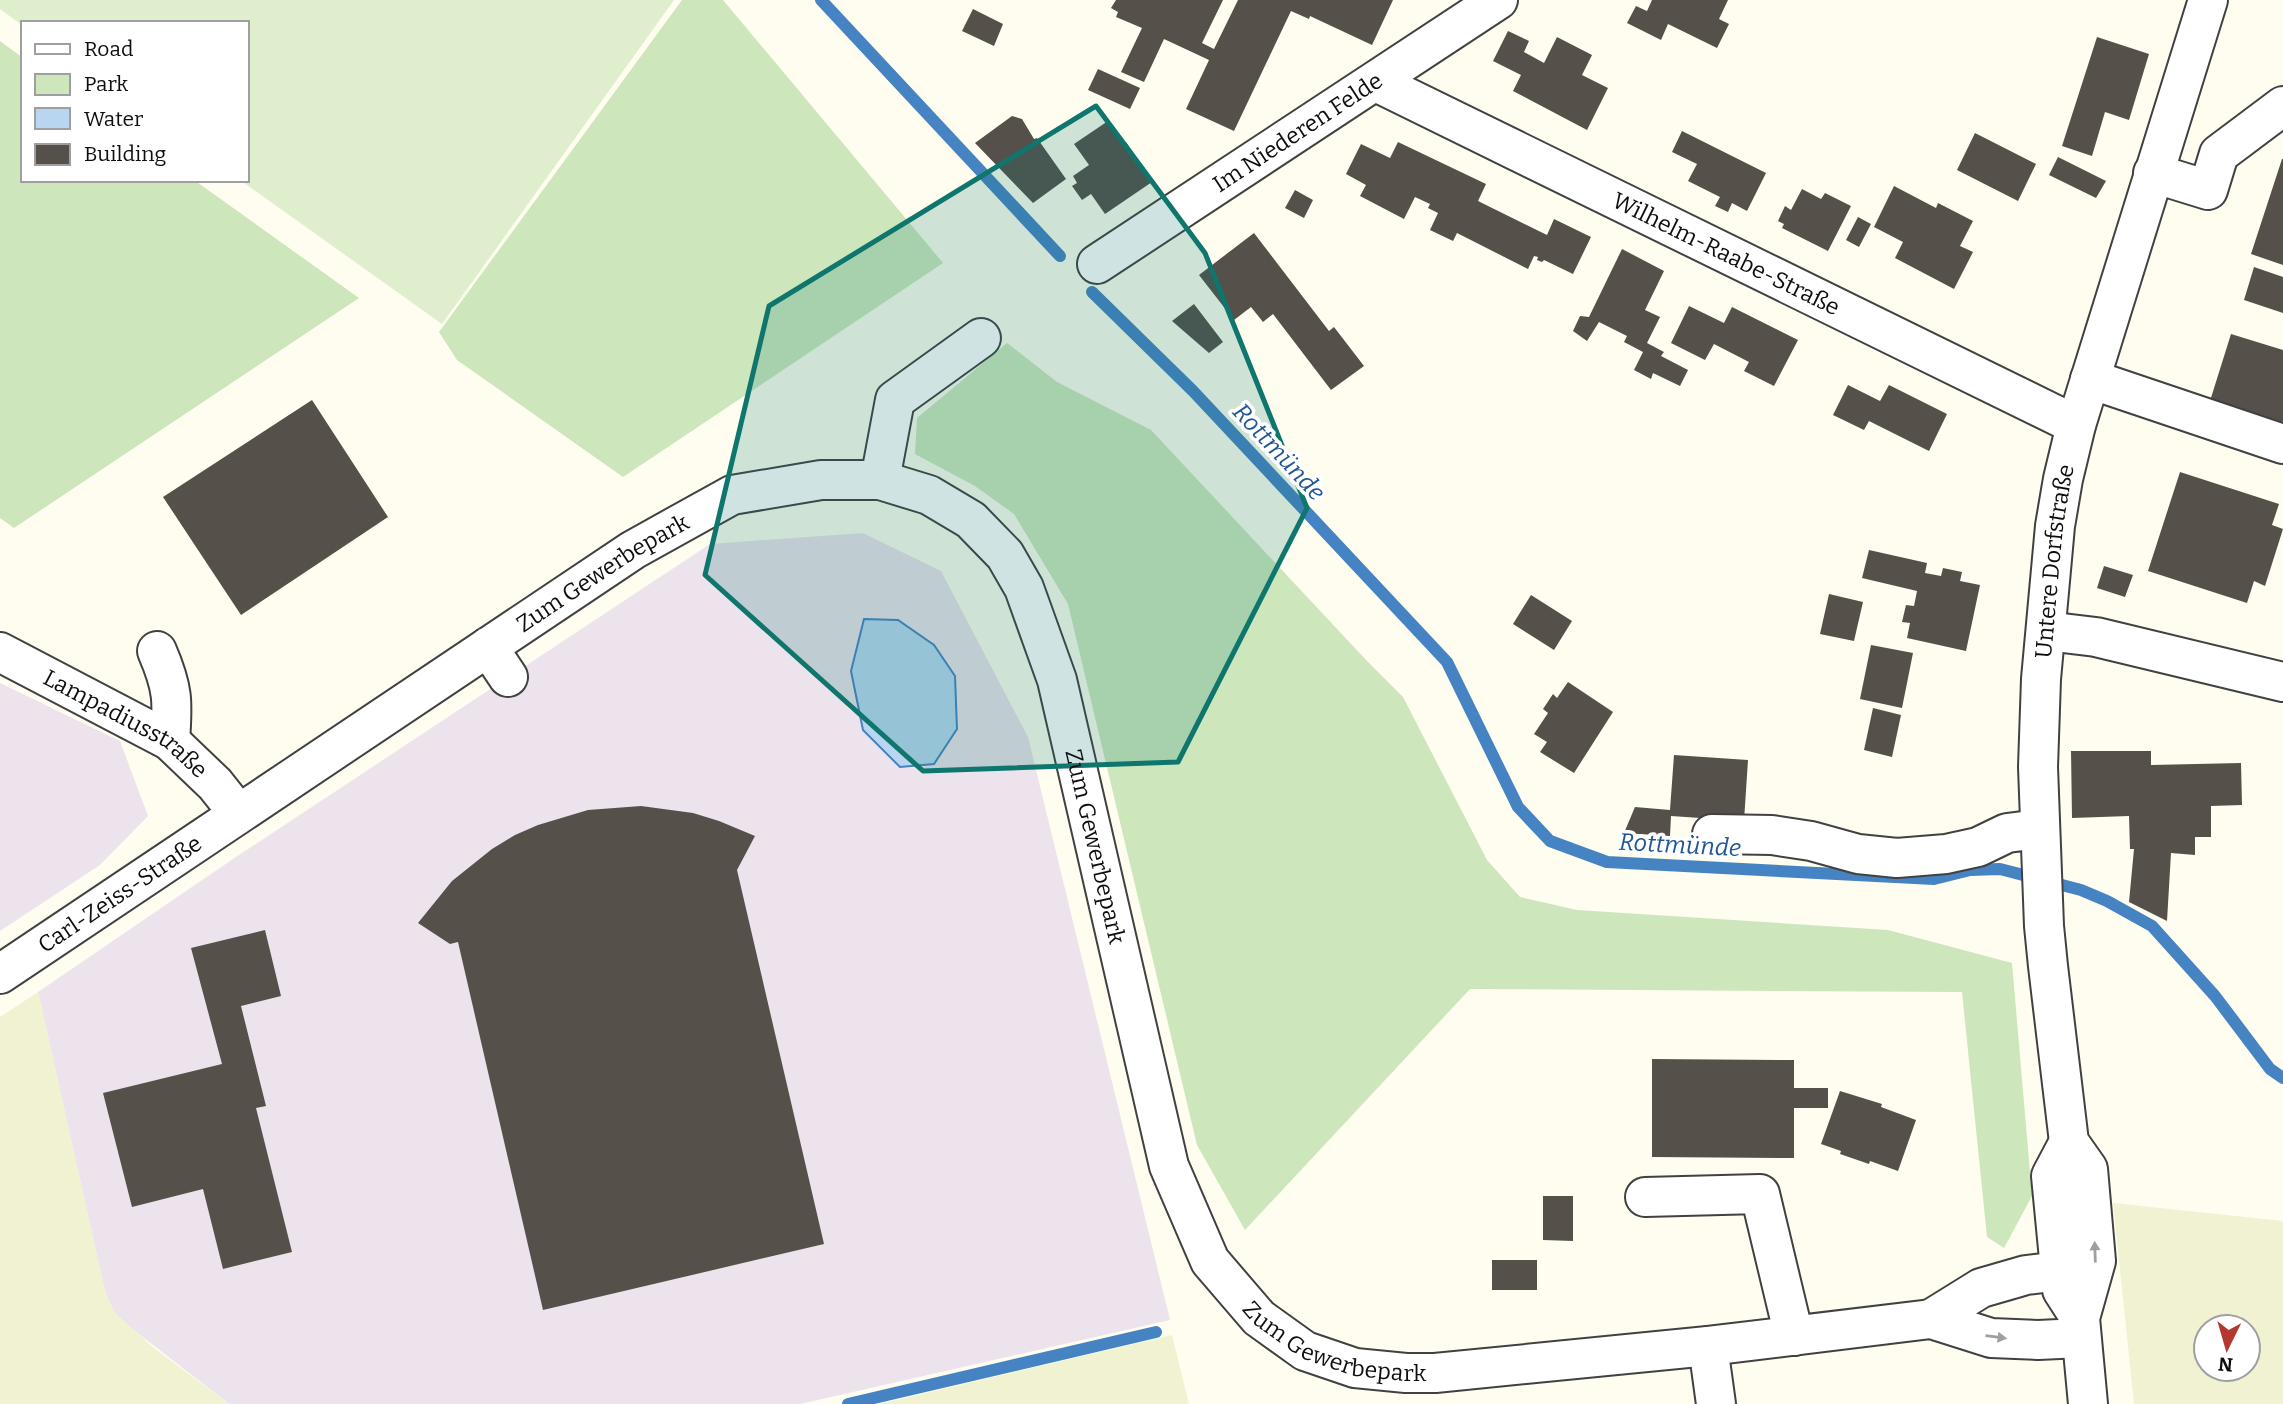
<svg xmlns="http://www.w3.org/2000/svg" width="2283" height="1404" viewBox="0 0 2283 1404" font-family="Bitter,serif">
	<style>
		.industrial { fill: #ece3ec }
		.farmland { fill: #f1f2d2; fill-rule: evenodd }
		.green { fill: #cde6bc }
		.pitch { fill: #dfeecd }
		.water { fill: #b9d6f1; stroke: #4583c3; stroke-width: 2 }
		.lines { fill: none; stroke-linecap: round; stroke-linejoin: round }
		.stream { stroke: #4583c3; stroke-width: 12 }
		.building { fill: #56504b }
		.minor-casing { stroke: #414141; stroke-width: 42 }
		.minor { stroke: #fff; stroke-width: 38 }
		.oneway { fill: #9f9f9f }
		.marked { fill: #0f766e; fill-opacity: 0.2; stroke: #0f766e; stroke-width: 5; stroke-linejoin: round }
		.labels { text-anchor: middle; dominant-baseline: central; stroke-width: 7; stroke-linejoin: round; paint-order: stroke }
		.street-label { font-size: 23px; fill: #0e0e0e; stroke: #fff }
		.water-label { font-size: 24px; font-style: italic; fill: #215696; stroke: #fff }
	</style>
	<rect width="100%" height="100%" fill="#fefdf0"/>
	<path class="industrial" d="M863,533l78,38 87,166 142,583 -370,84h-571l-103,-80 -12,-12 -9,-20 -67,-300 195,-133 477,-315z
		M0,683l120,58 28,75 -48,49 -100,66z"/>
	<path class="farmland" d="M38,992l67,300 9,20 40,36 75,56h-229v-387z
		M2113,1203l170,18v183h-149zM2248,1327v42h-42v-42z
		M1172,1335l17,69h-310z"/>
	<path class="green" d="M682,0h41l220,263 -320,214 -166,-117 -18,-28z
		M0,41l23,17v122h171l165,118 -345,230 -14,-10z
		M1007,343l50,39 94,48 216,231 36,36 84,163 33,37 57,13 311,20 124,33 20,233 -28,52 -17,-11 -25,-245 -492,-3 -225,241 -48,-85 -129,-541 -54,-90 -39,-28 -60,-32 2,-36z"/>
	<path class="pitch" d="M0,0h674l-232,324 -202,-144h7v-157h-224v3l-23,-17z"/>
	<path class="water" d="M864,619l34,1 36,25 21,31 2,53 -23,35 -34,3 -37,-37 -12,-59z"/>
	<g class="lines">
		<path class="stream" d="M821,0l239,256
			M1092,292l101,99 254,271 71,145 32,34 57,21 327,17 36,-9 30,-1 81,21 26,11 45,25 63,70 55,73 13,9
			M848,1404l308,-72"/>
	</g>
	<path class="building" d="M1116,0h107l-21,43 12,6 24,-49h155l-21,45 -62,-29 -1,3 -18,-8 -57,120 -48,-22 23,-49 -45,-21 -20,43 -23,-10 21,-44 -26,-11 2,-5 -7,-4z
		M1652,0h76l-9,19 10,5 -12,24 -49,-24 -7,16 -34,-17 9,-17 11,5z
		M973,9l30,15 -9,22 -32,-15z
		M1508,31l21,10 -5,11 20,11 13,-26 35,18 -10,20 26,13 -21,42 -74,-39 8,-16 -28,-14z
		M2097,37l52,17 -20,66 -24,-8 -13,44 -30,-10z
		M1098,69l42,19 -10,21 -42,-19z
		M1012,116l10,3 12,20 3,-1 29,41 -33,24 -58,-60z
		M1108,121l15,22 3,-1 26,40 -47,32 -14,-20 -9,6 -10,-14 5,-3 -4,-7 16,-11 -15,-21z
		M1682,131l84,42 -19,38 -15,-8 -4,9 -13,-6 5,-9 -32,-16 9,-17 -25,-12z
		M1975,133l61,31 -18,37 -61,-31z
		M1398,142l88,42 -8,17 69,34 7,-16 37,18 -18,37 -29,-14 -2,2 -5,-2 1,-3 -4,-1 -6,13 -71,-36 -4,8 -23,-11 8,-17 -10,-5 2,-4 -15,-7 -11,22 -44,-23 6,-11 -20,-11 15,-30 29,14z
		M2058,157l48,24 -10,17 -47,-23z
		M2282,159h1v106l-32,-11z
		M1894,186l42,22 2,-5 35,18 -13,25 13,6 -19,37 -59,-31 8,-16 -29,-15z
		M1802,189l19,10 4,-6 26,13 -23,45 -46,-23 2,-4 -6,-3 7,-15 6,4z
		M1295,190l18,10 -9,18 -19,-10z
		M1858,217l13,7 -12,23 -13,-7z
		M1254,233l75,98 5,-4 30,39 -33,24 -58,-76 -10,8 -12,-15 -17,13 -35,-45z
		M1622,249l42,22 -19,39 15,7 -13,26 17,9 -3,4 27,14 -8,16 -27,-13 -2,6 -17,-9 9,-18 -19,-10 3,-6 -28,-14 -12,19 -14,-10 7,-15 9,1z
		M2254,267l29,10v36l-39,-13z
		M1194,304l29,38 -14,11 -37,-32z
		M1689,306l35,17 8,-16 66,33 -24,46 -30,-15 5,-9 -35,-18 -9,16 -34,-17z
		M2231,334l52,16v72l-73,-21z
		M1848,385l32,16 9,-16 58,29 -18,37 -60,-30 -5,9 -31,-15z
		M312,400l76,117 -147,98 -78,-118z
		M2180,472l99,32 -7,21 11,4 -18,57 -11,-5 -7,22 -99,-32z
		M1869,550l58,13 -2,10 16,3 2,-8 19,4 -2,9 20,4 -14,66 -59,-13 3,-15 -8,-1 4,-17 8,1 3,-15 -55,-13z
		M2104,566l29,9 -8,22 -28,-9z
		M1829,594l34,8 -9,39 -34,-7z
		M1531,595l41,26 -18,29 -41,-26z
		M1871,645l42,8 -11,55 -42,-9z
		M1568,682l45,30 -39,61 -34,-21 7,-10 -13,-8 14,-21 -5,-4 10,-15 4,4z
		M1873,708l28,7 -9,42 -28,-7z
		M2071,751h80v14l90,-2 1,42 -31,1v31h-16v18l-24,-2 -4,68 -38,-19 5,-53h-4l-1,-33 -57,2z
		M1674,755l74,5 -4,61 -73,-5 -1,20 -46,-3 11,-26 35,3z
		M641,806l52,7 26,8 36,15 -18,34 87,374 -281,66 -85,-368 -8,2 -32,-21 34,-42 40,-32 23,-14 23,-10 50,-15z
		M265,930l16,66 -40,10 25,100 -10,2 36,144 -69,17 -20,-80 -71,18 -29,-114 119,-29 -31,-116z
		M1652,1059l142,1v28h34v20h-34v50l-142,-1z
		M1840,1091l42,13 -1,3 35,13 -18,51 -28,-10 -1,3 -29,-10 1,-3 -20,-7z
		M1543,1196h30v45l-30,-1z
		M1492,1260h45v30h-45z"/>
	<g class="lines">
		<g class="minor-casing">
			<g id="minor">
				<path id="s1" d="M1376,82l700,343"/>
				<path d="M2153,173l55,17 11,-36 64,-48"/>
				<path id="s2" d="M1097,264l401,-264"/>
				<path d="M2090,379l193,65"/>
				<path d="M880,480l15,-80 86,-62"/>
				<path d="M2046,631l50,6 187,45"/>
				<path d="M488,647l20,30"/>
				<path d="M157,651c16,37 16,50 13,90"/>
				<path id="s3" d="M0,652l170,89 45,43 23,29"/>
				<path d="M1712,834l60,1 39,6 47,13 39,4 49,-4 32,-7 29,-14 33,-4"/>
				<path id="s4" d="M0,974l633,-424 99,-55 89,-15h59l49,15 42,25 34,35 19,33 33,92 112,486 41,95 49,57 46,33 50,17 51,5h29l273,-27 223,-27 60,19 47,2 43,-2"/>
				<path d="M2069,1142l-18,34 11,114 18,28"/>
				<path d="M1645,1197l115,-3 34,142"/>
				<path d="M1931,1319l50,-31 45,-13 34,-4"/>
				<path d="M1708,1346l8,58"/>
				<path id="s5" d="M2088,1404l-8,-86 16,-57 -8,-92 -19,-27 -21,-176 -4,-40 -6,-159 3,-88 14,-153 8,-47 13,-54 132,-425"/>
			</g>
		</g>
		<use href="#minor" class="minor"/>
	</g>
	<defs><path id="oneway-solid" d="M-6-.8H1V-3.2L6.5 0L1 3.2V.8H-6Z" transform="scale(1.75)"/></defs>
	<g class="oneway">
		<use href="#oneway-solid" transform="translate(2095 1252) rotate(-92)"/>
		<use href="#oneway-solid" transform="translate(1996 1337) rotate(7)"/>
	</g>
	<path class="marked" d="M1096,106l109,147 102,255 -129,254 -255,9 -218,-196 64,-269z"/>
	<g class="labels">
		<g class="street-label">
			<text stroke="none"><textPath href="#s2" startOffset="240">Im Niederen Felde</textPath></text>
			<text stroke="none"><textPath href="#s1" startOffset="390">Wilhelm-Raabe-Straße</textPath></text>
			<text stroke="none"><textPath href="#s5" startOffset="854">Untere Dorfstraße</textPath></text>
			<text stroke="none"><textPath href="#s4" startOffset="724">Zum Gewerbepark</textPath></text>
			<text stroke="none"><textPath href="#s3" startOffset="145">Lampadiusstraße</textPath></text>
			<text stroke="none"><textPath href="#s4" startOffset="1480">Zum Gewerbepark</textPath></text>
			<text stroke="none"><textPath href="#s4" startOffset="144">Carl-Zeiss-Straße</textPath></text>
			<text stroke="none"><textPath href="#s4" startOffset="2068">Zum Gewerbepark</textPath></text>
		</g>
		<g class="water-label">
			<text transform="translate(1279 452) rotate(47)">Rottmünde</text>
			<text transform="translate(1680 845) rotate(3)">Rottmünde</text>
		</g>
	</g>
	<rect x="21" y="21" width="228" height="161" fill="#ffffff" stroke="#9f9f9f" stroke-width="2"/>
	<rect x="35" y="44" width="35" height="10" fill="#ffffff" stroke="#9f9f9f" stroke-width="2"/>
	<text x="84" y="56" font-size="21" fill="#0e0e0e">Road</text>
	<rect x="35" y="74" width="35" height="21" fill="#cde6bc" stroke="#9f9f9f" stroke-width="2"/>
	<text x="84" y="91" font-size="21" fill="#0e0e0e">Park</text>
	<rect x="35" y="108" width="35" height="21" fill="#b9d6f1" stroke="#9f9f9f" stroke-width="2"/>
	<text x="84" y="126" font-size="21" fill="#0e0e0e">Water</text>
	<rect x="35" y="144" width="35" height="21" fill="#56504b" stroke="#9f9f9f" stroke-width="2"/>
	<text x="84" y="161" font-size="21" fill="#0e0e0e">Building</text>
	<g transform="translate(2227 1348) rotate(185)"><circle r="33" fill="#ffffff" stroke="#9f9f9f" stroke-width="2"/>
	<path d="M0-5L12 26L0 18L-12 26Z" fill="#b33831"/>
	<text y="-10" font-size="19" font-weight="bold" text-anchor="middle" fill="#0e0e0e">N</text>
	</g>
</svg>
